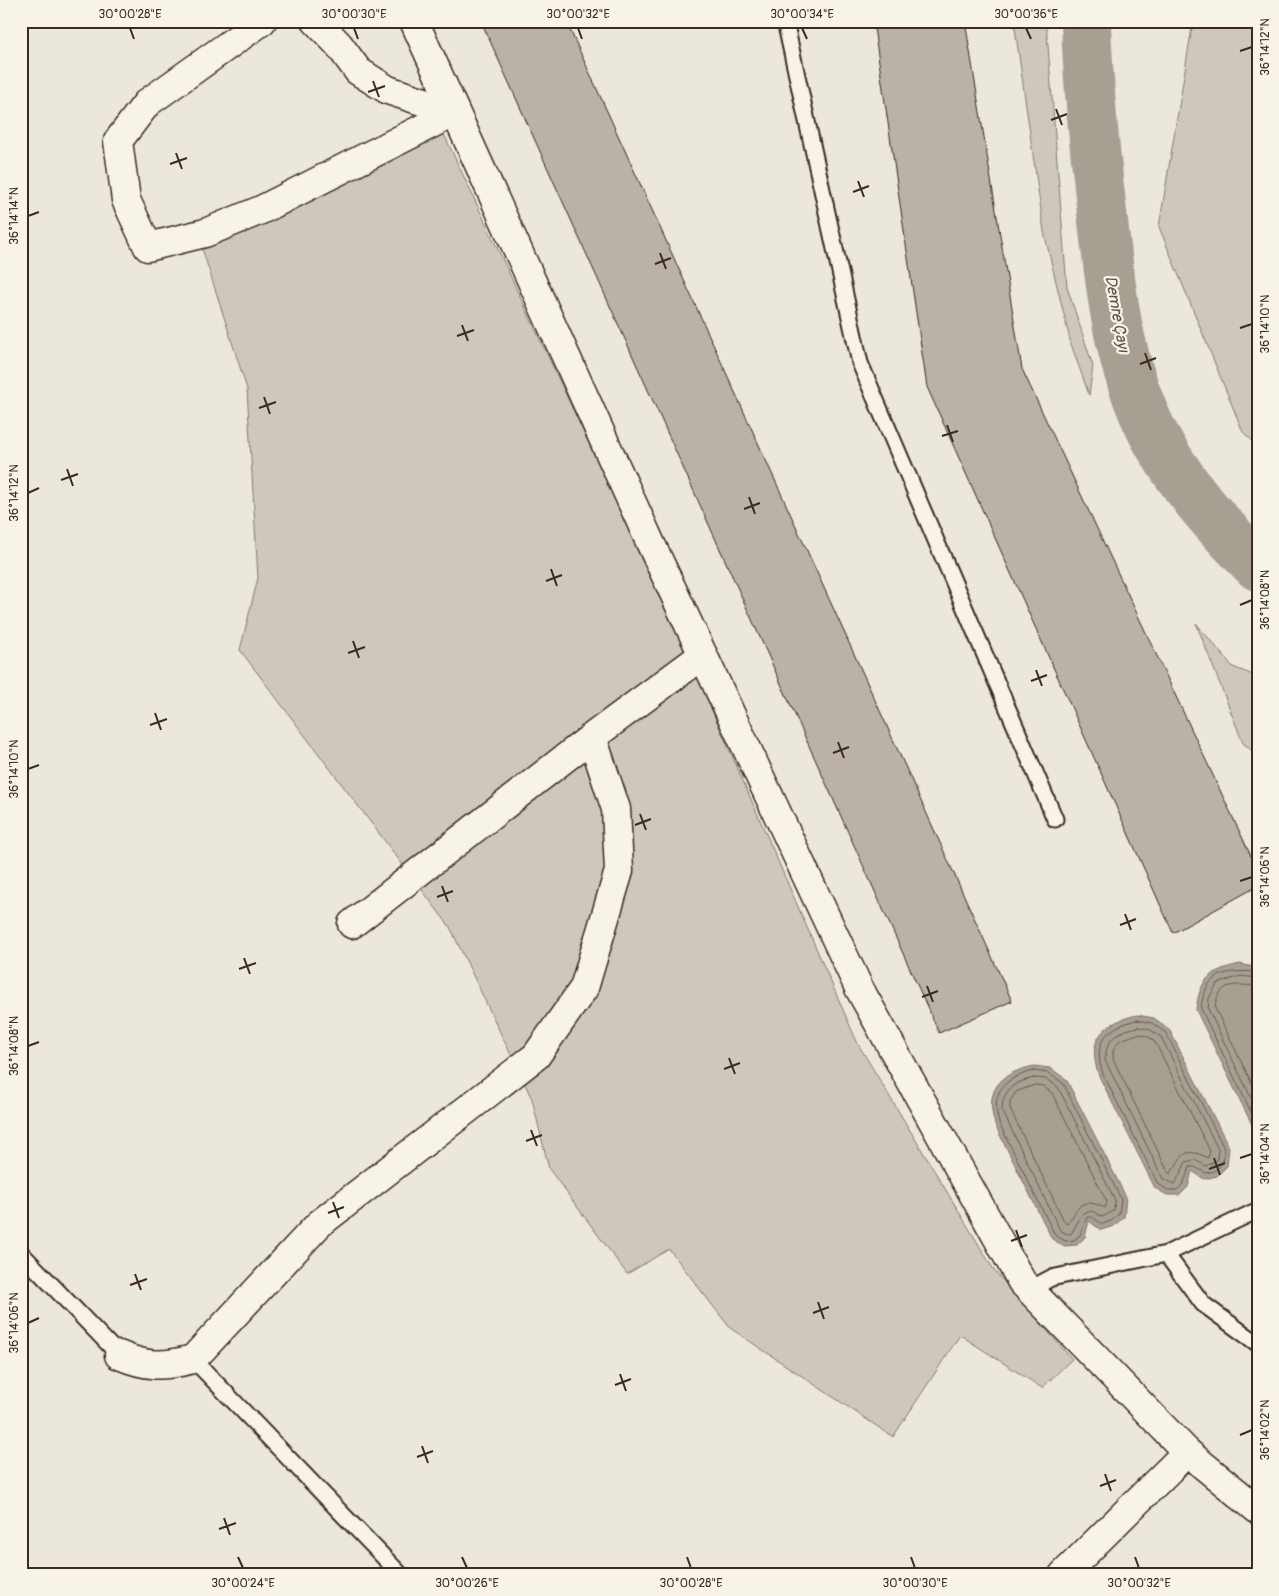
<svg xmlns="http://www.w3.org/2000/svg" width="1279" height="1596" viewBox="0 0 1279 1596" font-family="Pangolin,sans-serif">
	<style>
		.green { fill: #cec8bc; stroke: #84796d }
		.water { fill: #a89f93; stroke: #7c7064 }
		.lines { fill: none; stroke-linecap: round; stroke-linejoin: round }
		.shore { stroke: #67594d; stroke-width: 1 }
		.river { stroke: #a89f93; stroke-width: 50 }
		.building { fill: #bab2a7; stroke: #3b2a1e }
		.service-casing { stroke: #3b2a1e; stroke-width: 19 }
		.minor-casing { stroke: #3b2a1e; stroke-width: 31 }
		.tertiary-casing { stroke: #3b2a1e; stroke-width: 31 }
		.service { stroke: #f7f3e8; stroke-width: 15 }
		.minor { stroke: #f7f3e8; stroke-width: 28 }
		.tertiary { stroke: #f7f3e8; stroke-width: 28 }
		.ticks { fill: none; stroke: #3b2a1e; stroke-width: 2 }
		.labels { text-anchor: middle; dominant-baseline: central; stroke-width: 4.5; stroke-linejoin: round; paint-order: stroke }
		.water-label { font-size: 16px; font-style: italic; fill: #615347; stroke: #f7f3e8 }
		.neatline { fill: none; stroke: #3b2a1e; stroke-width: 2 }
		.ticks-label { font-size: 12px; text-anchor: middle; fill: #3b2a1e }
	</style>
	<rect width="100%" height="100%" fill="#ece7dc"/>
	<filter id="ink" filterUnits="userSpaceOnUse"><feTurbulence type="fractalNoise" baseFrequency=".02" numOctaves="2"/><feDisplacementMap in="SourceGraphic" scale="10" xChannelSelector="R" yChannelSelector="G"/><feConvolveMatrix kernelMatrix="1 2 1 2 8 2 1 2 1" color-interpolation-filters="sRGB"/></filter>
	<g filter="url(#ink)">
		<path class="green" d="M1014,21h32l21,266 26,79 -4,29 -18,-51 -27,-112z
			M1193,21h65v425l-15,-14 -84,-205z
			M442,130l245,523 171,391 136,226 78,89 -30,29 -82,-53 -67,102 -163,-109 -61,-79 -42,25 -78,-105 -17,-70 -82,-172 -210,-277 18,-72 -11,-189 -46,-144z
			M1196,623l37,44 25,10v79l-15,-13z"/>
		<path class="water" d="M1240,964l18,4v169l-62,-127c4,-32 14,-39 44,-46z
			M1137,1015l17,3 15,11 60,118 -2,19 -10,10 -13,3 -12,-8 -4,16 -8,8h-13l-12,-7 -56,-112c-13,-36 3,-53 38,-61z
			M1034,1066l16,2 16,11 60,118 -2,20 -10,9 -13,4 -12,-9 -4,16 -8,8 -13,1 -12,-7 -56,-112c-13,-36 3,-54 38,-61z"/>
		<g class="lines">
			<path class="shore" d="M1258,972c-33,-2 -53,0 -57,37l57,117
				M1258,978l-18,-2 -23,8 -8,14 -1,11 50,103
				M1258,986c-21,-1 -40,-6 -43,22l43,88
				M1137,1020l15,3 14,10 58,115 -2,16 -8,7 -8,2 -11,-6h-5l-7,17 -6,6h-9l-10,-6 -55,-110c-11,-32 3,-47 34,-54z
				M1138,1027l11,2 12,8 57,112 -1,11 -11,6 -11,-6 -9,2 -11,22 -12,-5 -58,-119c1,-22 13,-29 33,-33z
				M1138,1034l9,2 8,6 55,109 -2,7c-26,-13 -25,-1 -38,16l-2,-2 -55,-113v-8l6,-10z
				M1034,1071l14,2 15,10 58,116 -2,15 -8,7 -9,3 -10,-7h-5l-7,18 -6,5 -9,1 -10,-6 -55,-110c-11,-32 3,-47 34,-54z
				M1034,1078l12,1 12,8 57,113 -1,10 -11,7 -11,-6 -9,2 -12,21h-4l-7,-4 -58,-120c1,-21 12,-28 32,-32z
				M1035,1085l8,1 9,7 55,109 -2,6c-26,-12 -25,-1 -38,16l-2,-1 -55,-114v-8l6,-9z"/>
			<path class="river" d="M1086,21c2,67 9,134 17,200 8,73 16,145 50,212 27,51 64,92 105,133"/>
		</g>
		<path class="building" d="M481,21h85l446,980 -73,32z
			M873,21h92l57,348 236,502v15l-85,47 -246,-546z"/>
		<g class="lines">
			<g class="service-casing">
				<path id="service" d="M785,21l75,342 195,456
					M21,1253l98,102
					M1166,1254l37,50 55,40
					M1030,1289l21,-11 115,-24 92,-44
					M193,1359l208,216"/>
			</g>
			<g class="minor-casing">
				<path id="minor" d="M262,21l-115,82 -29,38 8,59 22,47 57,-14 56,-23 194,-98
					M316,21l23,24 19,26 30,19 67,22
					M352,924l240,-187
					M119,1355c28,12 44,12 74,4l126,-135 217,-168 48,-68 35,-117 -3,-62 -24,-72 111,-82
					M1063,1575l124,-123"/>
			</g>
			<g class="tertiary-casing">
				<path id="tertiary" d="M414,21l236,521 209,446 163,294 165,170 71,58"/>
			</g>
			<use href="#service" class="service"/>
			<use href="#minor" class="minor"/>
			<use href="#tertiary" class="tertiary"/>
		</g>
	</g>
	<path class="ticks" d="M130,28l4,11M354,28l4,11M578,28l4,11M802,28l5,11M1026,28l5,11M1240,51l12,-4M373,81l6,16M368,92l17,-6M1056,109l6,16M1051,120l16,-6M176,153l6,16M170,164l17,-6M858,181l6,16M853,192l16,-6M28,216l11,-4M660,253l6,16M655,264l16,-6M462,325l6,16M1240,328l12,-4M457,336l17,-6M1145,353l6,17M1140,364l16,-6M264,397l6,17M259,408l17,-6M947,425l6,17M942,436l16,-5M67,469l6,17M61,480l17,-6M28,493l11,-5M749,497l6,17M744,509l16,-6M551,569l6,17M546,581l16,-6M1240,605l12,-5M353,641l6,17M348,653l17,-6M1036,670l6,16M1031,681l16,-6M155,713l6,17M150,725l17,-6M838,742l6,16M833,753l16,-6M28,769l11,-4M640,814l6,16M635,825l16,-6M1240,881l12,-4M442,886l6,16M437,897l16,-6M1125,914l6,16M1120,925l16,-6M244,958l6,16M239,969l17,-6M927,986l6,16M922,997l16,-6M28,1046l11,-4M729,1058l6,16M724,1069l16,-6M531,1130l6,16M526,1141l16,-6M1214,1158l6,17M1240,1158l12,-4M1209,1169l16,-6M333,1202l6,16M328,1213l16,-6M1016,1230l6,17M1011,1241l16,-6M135,1274l6,16M130,1285l17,-6M818,1302l6,17M813,1313l16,-6M28,1323l11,-5M620,1374l6,17M615,1385l16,-6M1240,1435l12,-5M422,1446l6,17M417,1457l16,-6M1105,1474l6,17M1100,1486l16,-6M224,1518l6,17M219,1529l17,-6M238,1557l5,11M462,1557l5,11M687,1557l4,11M911,1557l4,11M1135,1557l4,11"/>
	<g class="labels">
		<g class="water-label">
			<text transform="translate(1117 314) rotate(80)">Demre Çayı</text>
		</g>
	</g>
	<rect width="1279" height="1596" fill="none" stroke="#f7f3e8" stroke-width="55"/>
	<rect x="28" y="28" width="1224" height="1540" class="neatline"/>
	<g class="ticks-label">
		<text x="130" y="18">30°00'28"E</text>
		<text x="354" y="18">30°00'30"E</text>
		<text x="578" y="18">30°00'32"E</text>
		<text x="802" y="18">30°00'34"E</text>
		<text x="1026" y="18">30°00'36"E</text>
		<text transform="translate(1265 47) rotate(-90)" y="4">36°14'12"N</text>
		<text transform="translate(14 216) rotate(-90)" y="4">36°14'14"N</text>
		<text transform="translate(1265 324) rotate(-90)" y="4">36°14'10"N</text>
		<text transform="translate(14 493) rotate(-90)" y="4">36°14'12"N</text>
		<text transform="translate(1265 600) rotate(-90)" y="4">36°14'08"N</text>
		<text transform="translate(14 769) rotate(-90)" y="4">36°14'10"N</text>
		<text transform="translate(1265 877) rotate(-90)" y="4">36°14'06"N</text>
		<text transform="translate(14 1046) rotate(-90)" y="4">36°14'08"N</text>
		<text transform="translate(1265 1154) rotate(-90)" y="4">36°14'04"N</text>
		<text transform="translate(14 1323) rotate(-90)" y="4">36°14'06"N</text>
		<text transform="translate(1265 1430) rotate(-90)" y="4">36°14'02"N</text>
		<text x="243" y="1587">30°00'24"E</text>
		<text x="467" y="1587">30°00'26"E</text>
		<text x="691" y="1587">30°00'28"E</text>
		<text x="915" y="1587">30°00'30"E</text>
		<text x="1139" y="1587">30°00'32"E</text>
	</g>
</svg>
